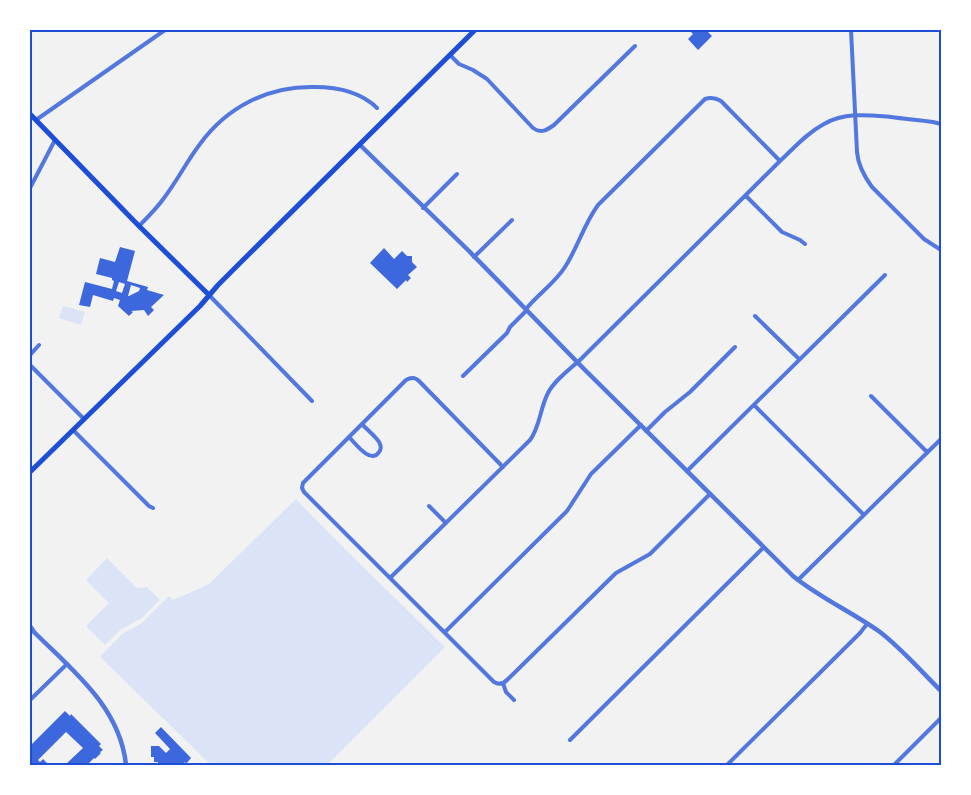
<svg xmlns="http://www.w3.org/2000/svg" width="971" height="795" viewBox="0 0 971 795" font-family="'Roboto Condensed',sans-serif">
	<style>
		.green { fill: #dbe4f7 }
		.building { fill: #3d67dc; fill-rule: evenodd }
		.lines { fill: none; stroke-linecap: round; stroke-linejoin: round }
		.minor { stroke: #5277de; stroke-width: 4 }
		.tertiary { stroke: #5277de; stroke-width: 4.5 }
		.secondary { stroke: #1d4ed8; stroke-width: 5 }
		.neatline { fill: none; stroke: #1d4ed8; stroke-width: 2 }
	</style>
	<rect width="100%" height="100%" fill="#f2f2f2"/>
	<path class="green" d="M63,306l22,6 -4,13 -22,-7z
		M296,499l47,48 102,100 -118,118h-116l-111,-108 22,-23 20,-11 27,-27 4,4 28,-12 9,-5z
		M107,558l30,30 10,-1 13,13 -18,18 -22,12 -15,15 -19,-19 23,-23 -23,-23z"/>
	<path class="building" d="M689,30h17l6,6 -14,14 -10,-11 5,-5z
		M120,247l15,4 -8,30 21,6 -1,3 17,5 -13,12 3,3 -6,6 -4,-6 -13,1 2,1 -4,4 -11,-10 2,-6 -6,-2 -1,3 -20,-6 -3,12 -11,-2 6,-23 27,7 2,-8 -2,-1v-2l-16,-4 4,-16 15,4zM119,282l6,2 -3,9 -6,-2zM131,285l9,3 -1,3 -10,5h-1z
		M384,248l10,11 8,-8 5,5h5v6l5,5 -9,8 3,3 -4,4 -1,-2 -9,9 -27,-26z
		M65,711l5,5 1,-2 30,30 -2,2 4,4 -3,2 1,1 -6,6 -1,-1 -5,5v2h-24l18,-17 -17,-16 -28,28 2,2 3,-3 6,6h-19v-19z
		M161,727l30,31 -5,6 -1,-2 -3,3h-24v-3h-4v-5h-3v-11h8l7,7 4,-4 -15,-16z"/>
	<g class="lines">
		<path class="minor" d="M851,30l6,122c1,13 7,24 15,35l52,52 17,11
			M450,55l9,9 14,6 14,9 46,49c8,6 14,2 21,-3l81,-79
			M36,120l129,-90
			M30,188l25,-48
			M746,196l36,36 18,8 5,4
			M423,208l34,-34
			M139,226c9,-9 18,-18 25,-28 13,-17 23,-37 36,-54 27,-37 68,-58 114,-57 23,0 46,4 63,21
			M474,257l38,-37
			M209,295l103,106
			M526,309c12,-15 29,-26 39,-42 13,-20 19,-43 33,-62l107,-106c6,-2 11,-1 16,2l59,60
			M755,316l44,43
			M30,355l9,-10
			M30,365l54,54
			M463,376l44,-43 3,-6 17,-17
			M871,396l56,56
			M754,405l110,110
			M73,430l76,76 4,2
			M646,431l19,-19 25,-20 45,-45
			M349,437c6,6 22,28 30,15 2,-2 2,-5 1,-8 -1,-5 -14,-15 -18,-20
			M503,467l-84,-86c-4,-4 -8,-4 -13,-1l-103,103 -1,5 2,4 190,190c5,3 9,2 13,-2l109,-107 34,-19 60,-60
			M687,471l198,-196
			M429,506l17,17
			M390,578l140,-138c10,-13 10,-32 18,-47 7,-14 24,-25 35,-36l197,-196c14,-13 27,-28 44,-37 21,-12 44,-9 67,-7 14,2 28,3 42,5l8,2
			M798,580l143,-141
			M445,632l122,-121 24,-37 50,-49
			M503,683l3,9 8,8
			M30,700l37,-36
			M570,740l193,-192
			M727,765l133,-132 7,-9
			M894,765l47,-47"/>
		<path class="tertiary" d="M360,145l109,106 114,117 210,208c27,22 59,36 87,56 22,17 41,39 61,59
			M30,626l4,6c39,39 86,75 92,133"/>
		<path class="secondary" d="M30,114l109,112 70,69
			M30,472l170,-166 18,-21 23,-23 234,-232"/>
	</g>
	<rect width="971" height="795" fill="none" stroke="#ffffff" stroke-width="62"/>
	<rect x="31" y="31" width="909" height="733" class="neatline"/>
</svg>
